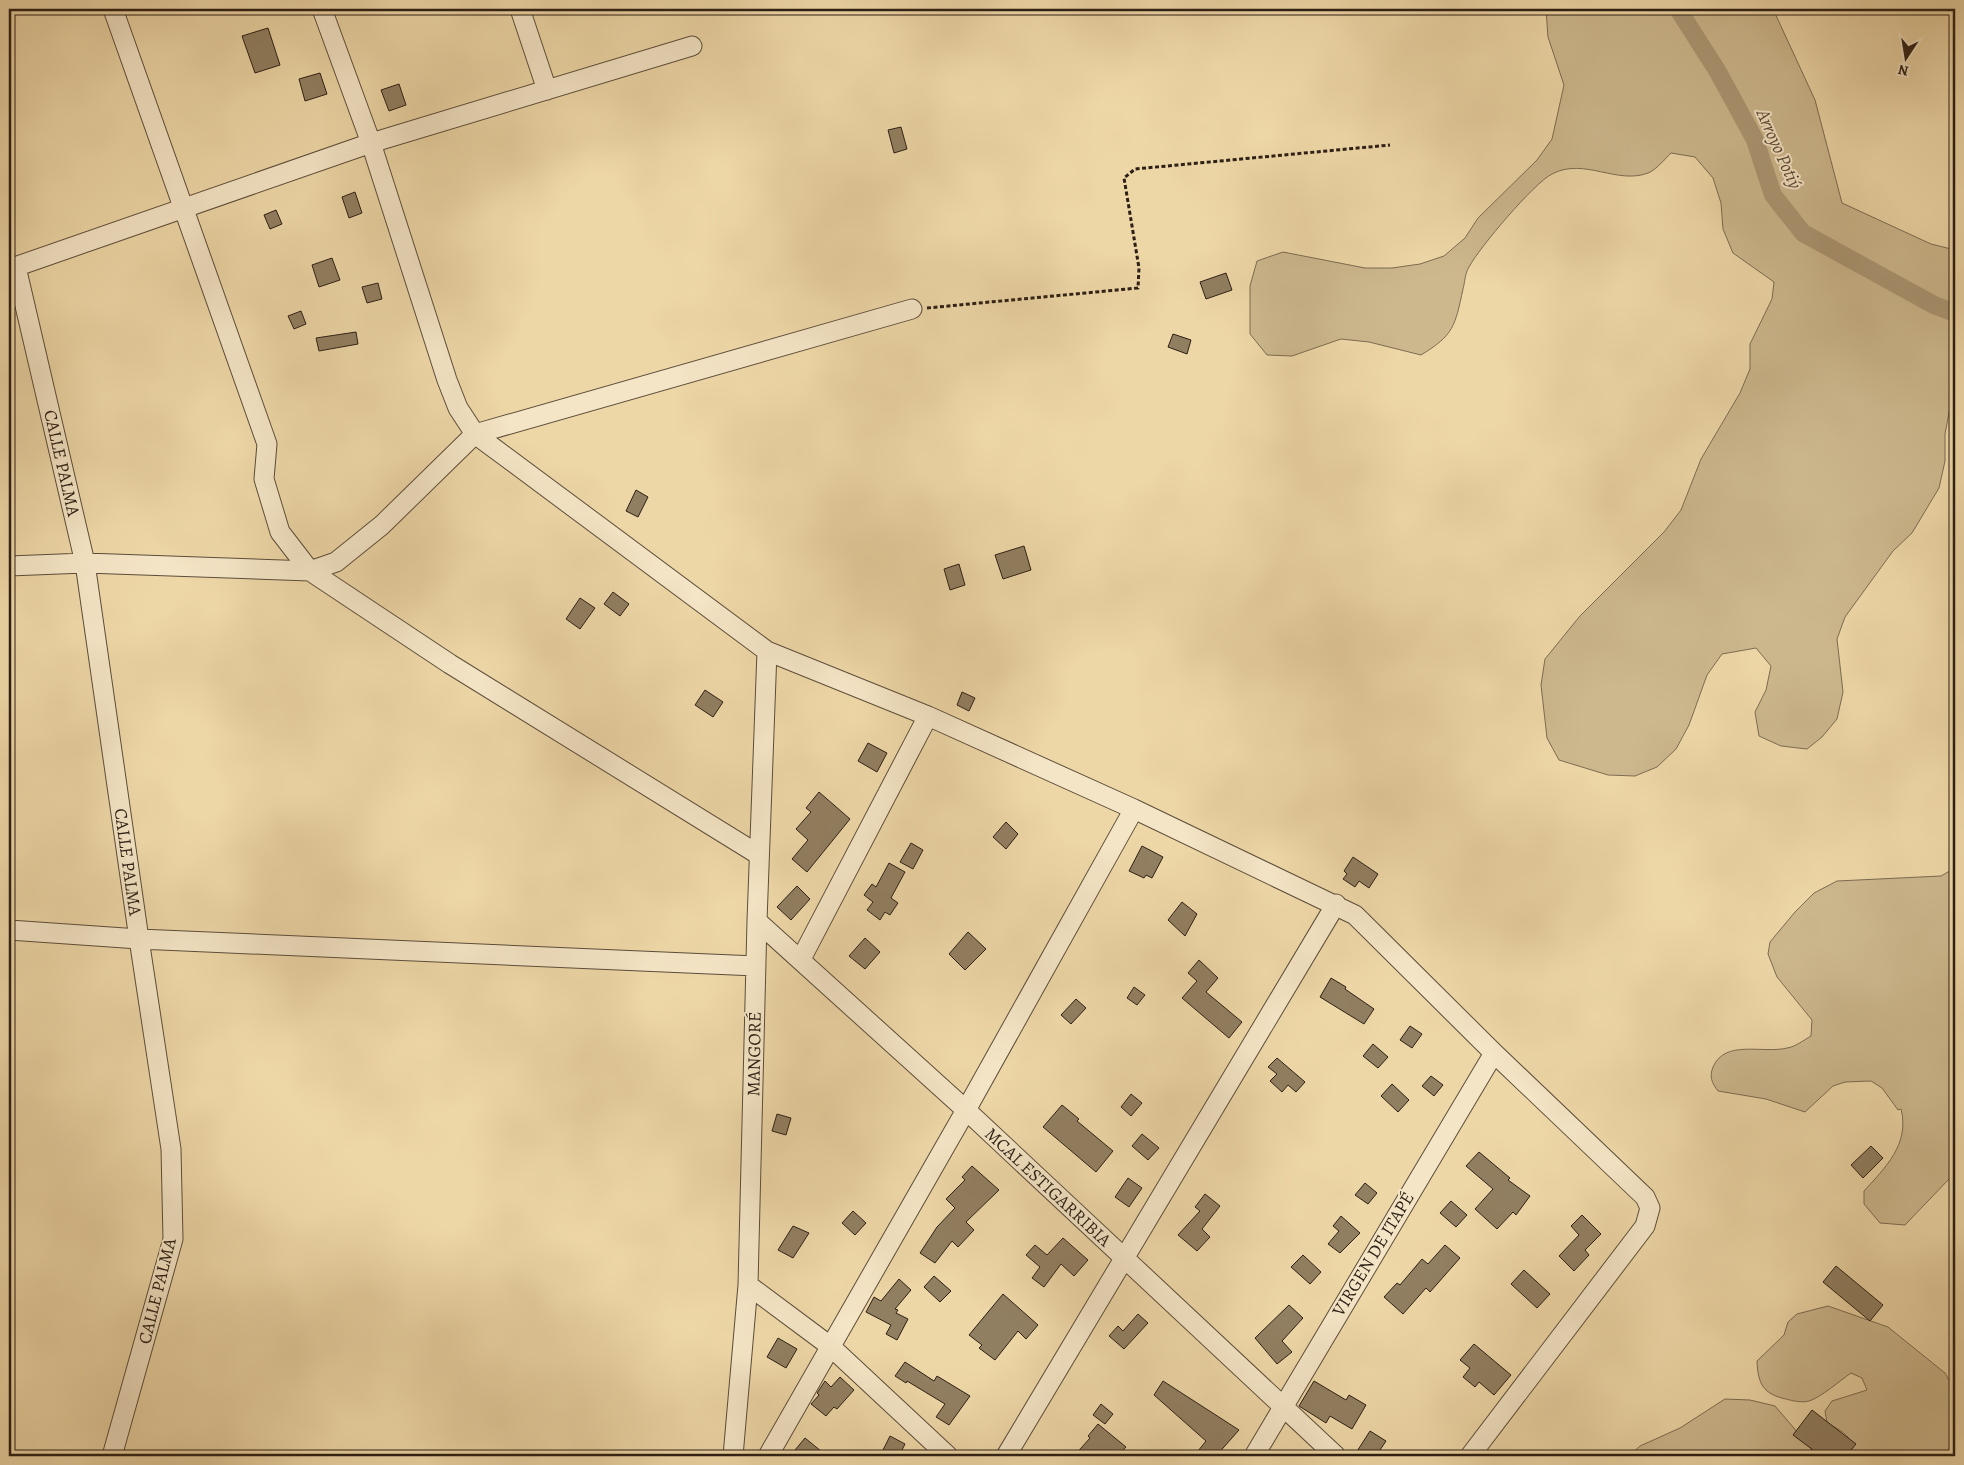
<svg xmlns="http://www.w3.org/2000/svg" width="1964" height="1465" viewBox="0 0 1964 1465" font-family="Alegreya,serif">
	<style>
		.green { fill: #cdb88e; stroke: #7c6c52 }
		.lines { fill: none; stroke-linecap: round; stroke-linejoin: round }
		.canal { stroke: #ac9875; stroke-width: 18 }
		.building { fill: #917f61; stroke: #2c1f15 }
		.minor-casing { stroke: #5c4d3a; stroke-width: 21 }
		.path { stroke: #2c1f15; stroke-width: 3; stroke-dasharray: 4 2.5; stroke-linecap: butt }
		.minor { stroke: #f4e5c6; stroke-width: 19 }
		.labels { text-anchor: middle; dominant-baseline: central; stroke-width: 4; stroke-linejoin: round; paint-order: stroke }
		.street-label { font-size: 18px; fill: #2c1f15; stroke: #f4e5c6 }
		.water-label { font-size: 19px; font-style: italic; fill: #594937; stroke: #f4e5c6 }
	</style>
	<rect width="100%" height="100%" fill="#eed7a7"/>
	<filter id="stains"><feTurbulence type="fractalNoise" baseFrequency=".004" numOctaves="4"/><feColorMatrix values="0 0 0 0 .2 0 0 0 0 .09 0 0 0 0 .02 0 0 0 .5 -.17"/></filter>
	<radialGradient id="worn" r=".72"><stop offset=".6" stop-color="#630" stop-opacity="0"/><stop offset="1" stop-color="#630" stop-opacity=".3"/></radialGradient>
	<path class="green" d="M1546,9h227l42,91 27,103 89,41 24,6v131l-10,53v27l-6,27 -27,45 -19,18 -48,66 -8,22 6,53 -6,27 -15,18 -15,12 -26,-3 -22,-10 -4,-24 11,-22 5,-24 -15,-18 -34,6 -15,21 -18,50 -13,24 -19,18 -22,9 -27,-1 -49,-15 -12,-22 -6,-53 4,-26 35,-43 84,-84 17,-22 20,-51 39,-66 10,-24v-25l22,-45 2,-17 -41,-29 -10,-24 -2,-26 -8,-25 -18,-21 -24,-4c-6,6 -15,17 -23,20 -31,12 -64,-16 -96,1 -18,9 -73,74 -83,93 -4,6 -4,15 -6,22 -8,37 -9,46 -42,66l-52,-13 -28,-3 -49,17 -25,-1 -17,-21v-48l7,-25 26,-9 82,16h27l28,-4 24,-8 21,-18 13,-20 59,-58 15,-21 12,-54 -16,-48z
		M1955,868v308l-4,1 -46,48 -25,-2 -16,-19v-13c21,-23 46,-47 37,-82l-3,1 -16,-22 -11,-7 -26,1 -12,4 -28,26 -39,-13 -48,-8c-6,-8 -9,-14 -5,-24 12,-28 50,-13 74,-19 8,-1 17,-8 24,-12l1,-16 -35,-43 -9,-23 2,-12 25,-30 19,-19 23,-12 104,-5z
		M1828,1306l60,21 57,46 10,18v65h-105c6,-19 -8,-25 -23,-33l-2,-12 7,-10 35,-11 -5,-12 -11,-5c-10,7 -31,25 -42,28 -7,2 -16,0 -23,-2 -23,-5 -28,-15 -29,-38l27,-26 4,-13 9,-8z
		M1725,1399l25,1 25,6 36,42 3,8h-185l11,-10 40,-18z"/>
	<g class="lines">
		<path class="canal" d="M1678,9l40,63 37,68 18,55 30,38 131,72 21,8"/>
	</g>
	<path class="building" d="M268,28l12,37 -25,8 -13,-37z
		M320,73l7,21 -22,7 -6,-22z
		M399,84l7,21 -17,6 -8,-21z
		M901,127l6,22 -13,4 -6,-23z
		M355,192l7,21 -13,5 -7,-21z
		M276,210l6,14 -12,5 -6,-14z
		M332,258l8,22 -21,7 -7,-22z
		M1226,273l6,17 -26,9 -6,-17z
		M378,283l4,16 -15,4 -5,-16z
		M301,311l5,13 -12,5 -6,-13z
		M356,332l2,12 -39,7 -3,-13z
		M1173,334l18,6 -4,14 -19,-7z
		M636,490l12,7 -10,20 -12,-6z
		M1024,546l7,24 -28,9 -8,-24z
		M959,564l6,21 -15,5 -6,-21z
		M613,592l16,12 -9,12 -16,-12z
		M580,598l15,10 -15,21 -14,-10z
		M705,690l18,12 -10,15 -18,-12z
		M962,692l13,6 -6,13 -12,-6z
		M868,743l19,10 -10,19 -19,-11z
		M819,792l31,27 -43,53 -15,-13 16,-19 -12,-11 15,-17 -5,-4z
		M1006,822l12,12 -12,15 -13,-12z
		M911,843l12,7 -10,19 -13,-7z
		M1142,846l21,11 -11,21 -6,-3 -2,3 -15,-7z
		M1353,857l25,17 -9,14 -10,-7 -4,6 -12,-8 4,-5 -3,-3z
		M889,863l16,9 -14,26 7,5 -8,12 -5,-3 -5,8 -13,-10 6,-8 -9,-7 8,-11 4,3z
		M797,886l13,13 -19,21 -14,-13z
		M1182,902l15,12 -12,22 -17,-16z
		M968,932l18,17 -21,21 -16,-16z
		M865,938l15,14 -15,17 -16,-13z
		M1199,960l19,18 -12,14 36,30 -13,16 -47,-40 15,-17 -9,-8z
		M1331,978l15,9 -1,2 29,20 -10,15 -44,-27z
		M1134,987l11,8 -8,10 -10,-7z
		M1076,999l10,9 -15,16 -10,-9z
		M1410,1026l12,8 -10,14 -12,-8z
		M1373,1044l15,13 -10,11 -15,-12z
		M1277,1058l28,24 -9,10 -8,-7 -6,7 -12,-11 7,-7 -9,-7z
		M1431,1076l12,9 -9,11 -12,-10z
		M1392,1084l17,16 -11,12 -17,-16z
		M1131,1094l11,9 -11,13 -10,-9z
		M1062,1105l17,14 -2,2 36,30 -17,21 -53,-45z
		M777,1114l14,4 -5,17 -14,-4z
		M1142,1134l17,14 -11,12 -16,-14z
		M1871,1146l12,12 -20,20 -12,-13z
		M1479,1152l31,26 -2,2 22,16 -14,19 -3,-3 -16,17 -22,-20 18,-20 -27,-23z
		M972,1166l27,24 -33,32 8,8 -16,17 -6,-6 -17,22 -15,-10 17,-26 18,-19 -9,-9 19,-19 -3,-3z
		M1128,1178l14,10 -13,19 -14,-10z
		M1365,1183l12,10 -9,11 -13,-9z
		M1205,1194l15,12 -18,23 8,8 -13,14 -19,-16 22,-24 -5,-4z
		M1451,1201l16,14 -11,12 -16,-14z
		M853,1211l13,12 -11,12 -13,-12z
		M1582,1215l19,19 -16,16 4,5 -15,16 -15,-15 20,-21 -8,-9z
		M1341,1216l19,17 -20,20 -12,-9 11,-13 -6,-5z
		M793,1226l16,7 -16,25 -15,-8z
		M1063,1238l25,22 -14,16 -13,-12 -17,23 -12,-9 8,-11 -14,-12 9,-10 12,10z
		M1445,1245l15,13 -30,34 -4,-4 -23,26 -19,-17 13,-14 3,2 22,-26 6,5z
		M1303,1255l18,17 -11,12 -19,-17z
		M1836,1266l47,39 -13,16 -47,-39z
		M1524,1270l26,24 -13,14 -26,-24z
		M934,1276l17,15 -11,11 -16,-15z
		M899,1279l12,11 -16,19 3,1 -2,3 12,6 -11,21 -11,-6 5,-9 -25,-13 8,-15 7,4z
		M1003,1294l35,31 -12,14 -8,-8 -23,29 -16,-12 3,-3 -13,-10z
		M1289,1305l14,13 -21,23 10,11 -15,12 -22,-26z
		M1138,1314l10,9 -24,26 -15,-13 9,-10 5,5z
		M778,1338l19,11 -11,19 -19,-11z
		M1474,1344l37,31 -17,20 -15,-13 -4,5 -12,-10 7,-9 -10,-8z
		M905,1362l29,19 3,-5 33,20 -21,29 -13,-8 9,-13 -38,-23 -1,2 -11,-7z
		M840,1377l14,13 -17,19 -3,-2 -8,9 -15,-12 8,-9 -2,-2 8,-12 6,6z
		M1163,1381l76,49 -23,26h-22l12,-15 -52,-46z
		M1314,1381l32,19 3,-5 17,10 -14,24 -22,-13 -4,7 -27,-17z
		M1101,1404l12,10 -8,10 -12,-9z
		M1812,1410l44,34 -10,12h-25l-28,-21z
		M1098,1424l28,23 -8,9h-44l16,-18 -2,-2z
		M1370,1431l16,10 -10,15h-22z
		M890,1436l15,8 -6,12h-19z
		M805,1438l22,18h-37z"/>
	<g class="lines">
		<g class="minor-casing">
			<path id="minor" d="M113,9l154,435 -3,35 16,53 30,39 140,93 309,191
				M322,9l49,134 321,-97
				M520,9l27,81
				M16,267l69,296 54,376 32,210 2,90 -61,217
				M9,269l362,-126 76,237 11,28 17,26 292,217 161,65 206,93 221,106 139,138 151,144 5,11 -5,18 -175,230
				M9,566l76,-3 225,8 26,-9 46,-37 93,-91 437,-125
				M757,921l209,189 370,346
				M9,930l130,9 617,27
				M801,959l127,-243
				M748,1285l82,61 118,110
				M733,1456l15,-171 9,-364 10,-270
				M768,1456l198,-346 168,-301
				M1006,1456l330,-552
				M1254,1456l240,-403"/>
		</g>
		<path class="path" d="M927,308l211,-20 1,-20 -15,-90 11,-9 255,-24"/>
		<use href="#minor" class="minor"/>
	</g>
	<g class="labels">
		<g class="street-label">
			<text transform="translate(62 463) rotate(77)">CALLE PALMA</text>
			<text transform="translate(128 862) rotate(82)">CALLE PALMA</text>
			<text transform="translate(754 1054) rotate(-89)">MANGORÉ</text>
			<text transform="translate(1048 1187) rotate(43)">MCAL ESTIGARRIBIA</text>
			<text transform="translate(1373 1254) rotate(-59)">VIRGEN DE ITAPÉ</text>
			<text transform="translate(157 1291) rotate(-76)">CALLE PALMA</text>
		</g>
		<g class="water-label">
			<text transform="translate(1779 149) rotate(66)">Arroyo Poti´y</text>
		</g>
	</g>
	<rect width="1964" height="1465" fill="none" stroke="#eed7a7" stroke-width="30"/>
	<rect x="10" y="10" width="1944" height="1445" fill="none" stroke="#2c1f15" stroke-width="2.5"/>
	<rect x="15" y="15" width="1934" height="1435" fill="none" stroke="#2c1f15"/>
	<g transform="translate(1906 58) rotate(192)" stroke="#f4e5c6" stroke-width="4" paint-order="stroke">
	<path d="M0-4L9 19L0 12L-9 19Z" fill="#2c1f15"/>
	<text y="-8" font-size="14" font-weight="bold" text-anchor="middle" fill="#2c1f15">N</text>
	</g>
	<rect width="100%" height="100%" filter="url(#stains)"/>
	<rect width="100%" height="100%" fill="url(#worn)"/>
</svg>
